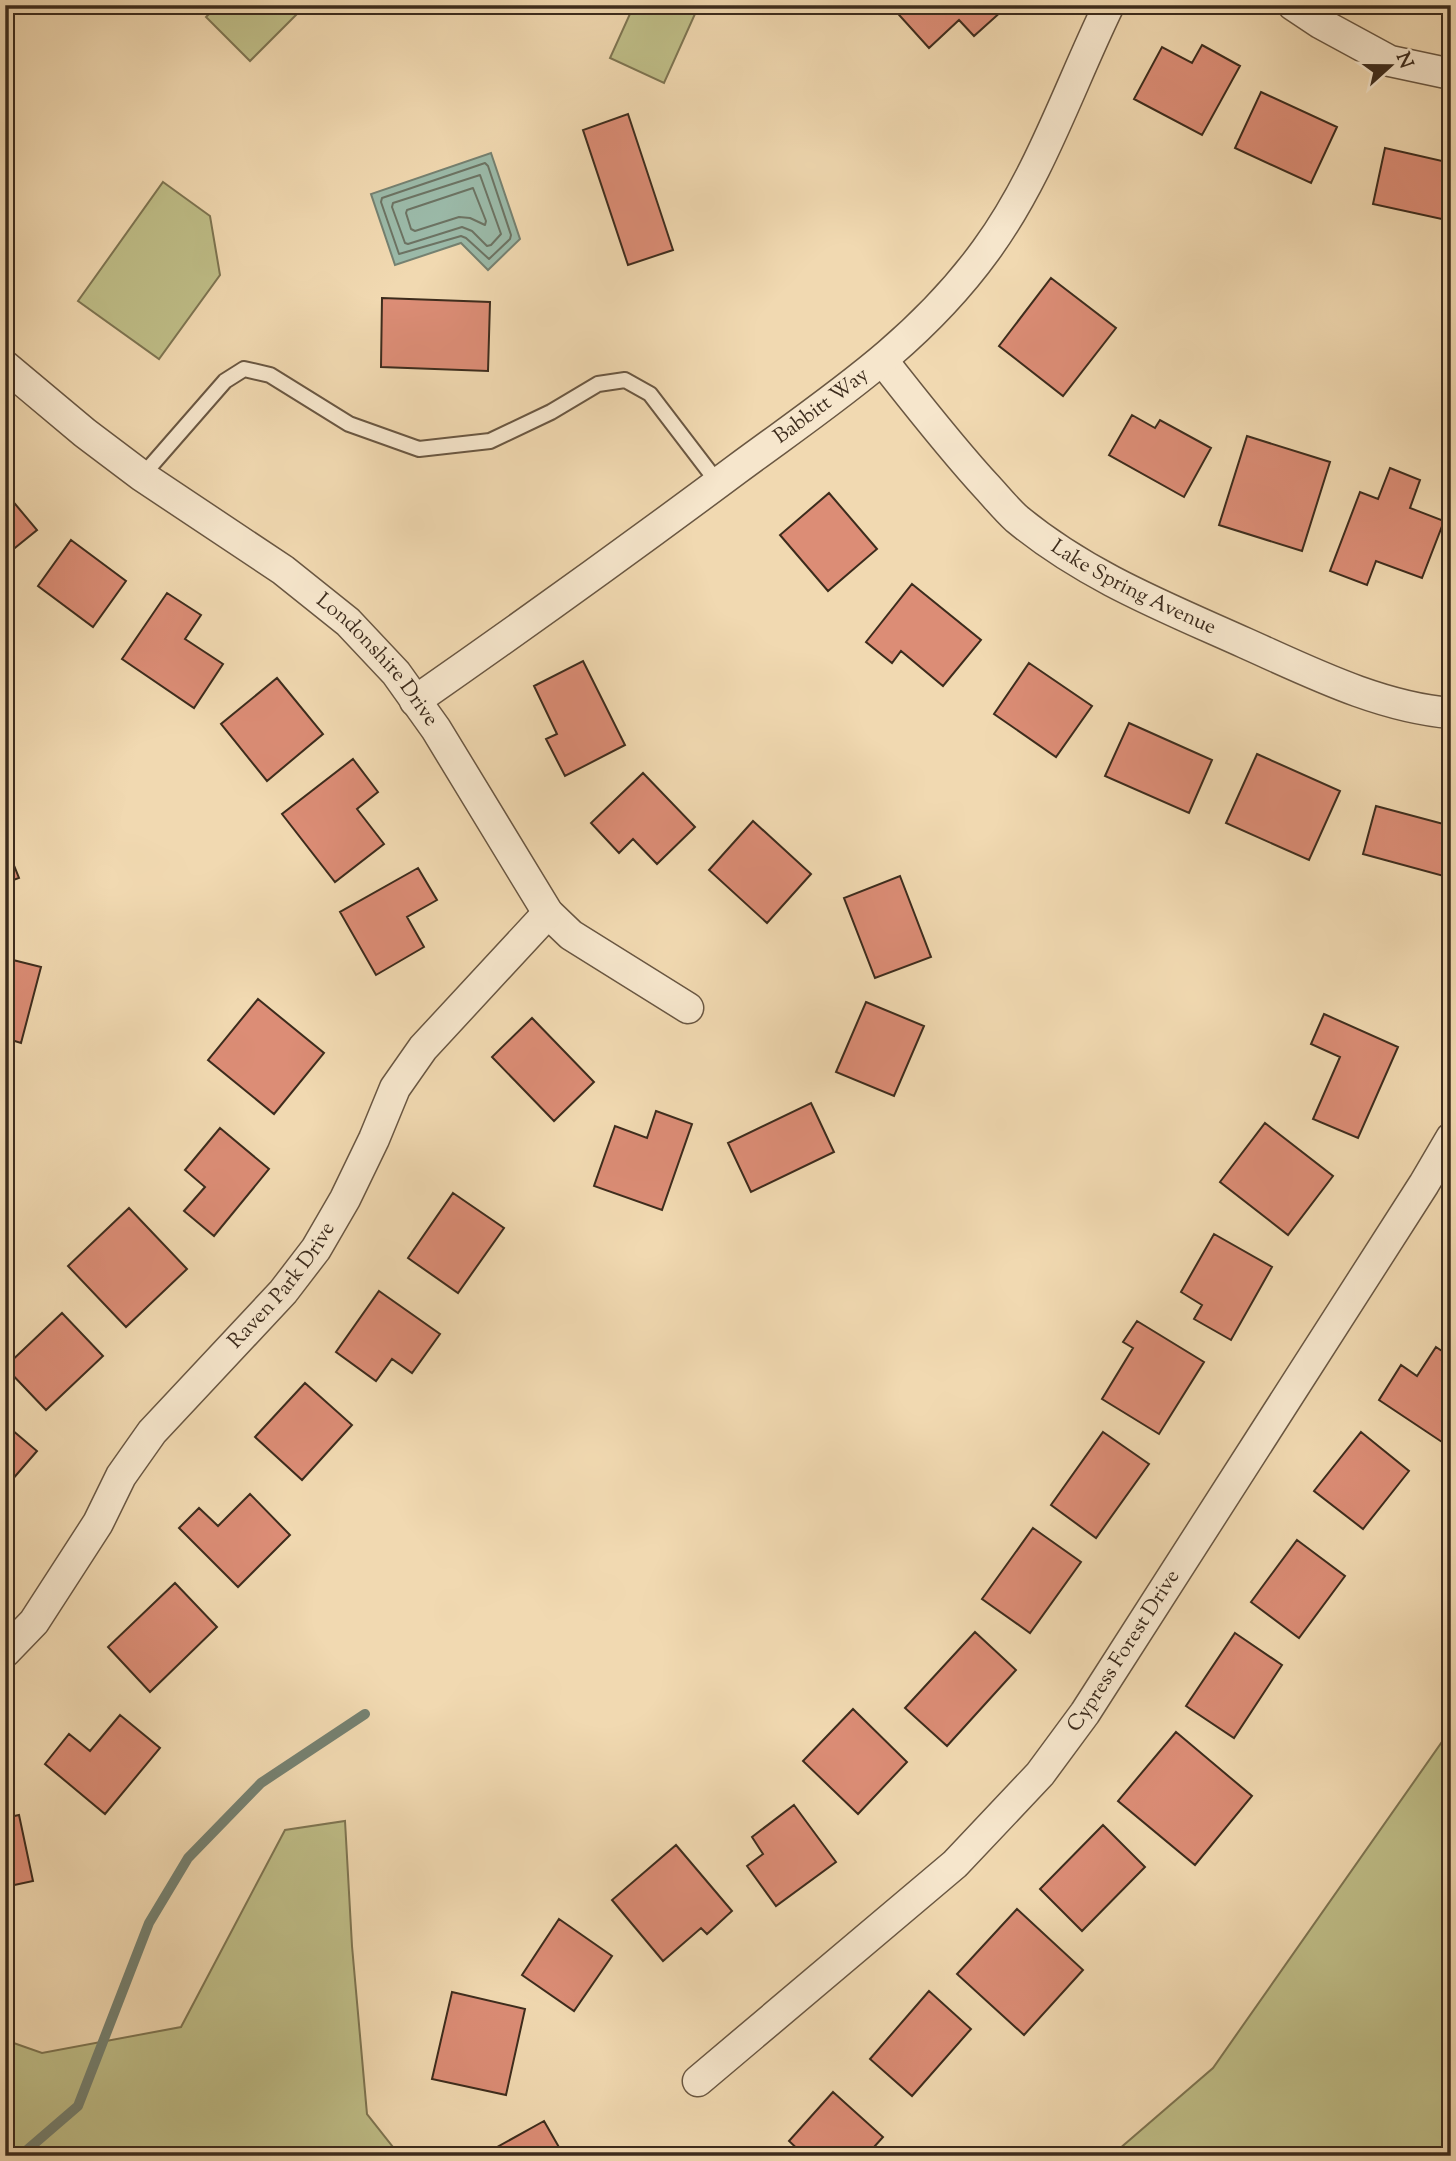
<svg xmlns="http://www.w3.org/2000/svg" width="1456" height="2161" viewBox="0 0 1456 2161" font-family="'Sorts Mill Goudy',serif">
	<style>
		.green { fill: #bfbe88; stroke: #7e7552; stroke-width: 2 }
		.water { fill: #9bbaa9; stroke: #758171; stroke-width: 2 }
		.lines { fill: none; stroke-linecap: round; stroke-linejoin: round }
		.shore { stroke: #6c7363; stroke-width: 2 }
		.stream { stroke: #758171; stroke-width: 10 }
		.building { fill: #dc8d76; stroke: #3d2c1d; stroke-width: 2 }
		.service-casing { stroke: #6a5742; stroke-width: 18 }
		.minor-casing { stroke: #6a5742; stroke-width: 33 }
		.service { stroke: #f6e6cc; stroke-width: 14 }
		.minor { stroke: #f6e6cc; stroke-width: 30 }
		.labels { text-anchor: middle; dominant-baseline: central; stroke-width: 7; stroke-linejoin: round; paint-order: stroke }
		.street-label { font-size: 21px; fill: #3d2c1d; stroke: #f6e6cc }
	</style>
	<rect width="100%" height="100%" fill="#f1d9b1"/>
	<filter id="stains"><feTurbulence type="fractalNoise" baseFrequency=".00286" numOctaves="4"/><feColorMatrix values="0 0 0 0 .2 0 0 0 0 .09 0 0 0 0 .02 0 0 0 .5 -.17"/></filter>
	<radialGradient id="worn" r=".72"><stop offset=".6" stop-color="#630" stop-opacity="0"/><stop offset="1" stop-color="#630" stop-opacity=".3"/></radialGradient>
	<path class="green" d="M218,5h88l-56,56 -44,-44z
		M634,5h65l-35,78 -54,-25z
		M163,182l47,34 10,59 -61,84 -81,-58z
		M1451,1729v427h-340l102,-88z
		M345,1821l7,125 15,168 33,42h-395v-116l37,13 139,-26 104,-197z"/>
	<path class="water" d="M491,153l29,86 -32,31 -27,-27 -66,22 -24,-71z"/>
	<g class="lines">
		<path class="shore" d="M485,163l3,3 23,69 -1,4 -21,20 -23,-21 -5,-2 -62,18 -18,-52 1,-4z
			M480,175l21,59 -10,11 -4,1 -15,-15 -10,-4 -54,17 -3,-1 -13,-36 1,-4z
			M473,188l13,33 -1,4 -15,-7 -11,-1 -44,14 -4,-2 -5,-16 1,-3z"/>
		<path class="stream" d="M20,2156l58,-50 71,-183 39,-65 73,-75 104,-69"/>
	</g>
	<path class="building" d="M998,5l5,5 -29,26 -15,-16 -30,28 -38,-42z
		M1202,45l38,21 -38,69 -68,-36 28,-52 30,16z
		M1261,92l76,35 -26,56 -76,-35z
		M628,114l45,136 -45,15 -45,-135z
		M1385,148l66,15v58l-78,-17z
		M1051,278l65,50 -53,68 -64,-50z
		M382,298l108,4 -2,69 -107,-4z
		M1132,415l23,13 5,-8 51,28 -27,49 -75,-42z
		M1247,436l83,26 -28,89 -83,-26z
		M1390,468l30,12 -10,28 34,13 -22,57 -46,-17 -9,24 -37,-14 30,-79 18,7z
		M5,492l32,38 -32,26z
		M829,493l48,56 -49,42 -48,-56z
		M71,540l55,41 -33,46 -55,-41z
		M912,584l69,56 -38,46 -42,-35 -9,12 -26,-21z
		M167,593l34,22 -16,24 38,25 -29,44 -72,-49z
		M583,661l42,84 -60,31 -19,-37 11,-5 -23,-48z
		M1029,663l63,43 -36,51 -62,-43z
		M277,678l46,56 -56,47 -46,-57z
		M1129,723l83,37 -23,53 -84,-37z
		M1257,754l83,37 -31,69 -83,-37z
		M353,759l25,33 -21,17 27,35 -49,38 -53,-68z
		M643,773l52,54 -38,37 -24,-25 -14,14 -28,-30z
		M1376,806l75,20v52l-88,-24z
		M753,821l58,53 -44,49 -58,-53z
		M5,843l14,35 -14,5z
		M418,868l19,32 -30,17 17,30 -48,28 -36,-63z
		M900,876l31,81 -56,21 -31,-80z
		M5,958l36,9 -20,76 -16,-5z
		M258,999l66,54 -50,61 -66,-54z
		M866,1002l58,24 -30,70 -58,-24z
		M1324,1014l74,33 -40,91 -45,-19 27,-62 -29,-13z
		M532,1018l62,64 -40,39 -62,-64z
		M811,1103l23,49 -83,40 -23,-49z
		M656,1111l36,13 -30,86 -68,-24 21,-60 32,12z
		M1265,1123l68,53 -45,59 -68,-53z
		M220,1128l49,41 -55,67 -30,-25 21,-24 -20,-17z
		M453,1193l51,35 -46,65 -50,-35z
		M129,1208l58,61 -61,58 -58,-61z
		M1214,1234l58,33 -41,73 -37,-21 8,-14 -21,-13z
		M379,1291l61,43 -28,39 -20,-14 -16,22 -40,-29z
		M62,1313l41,43 -57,54 -41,-43z
		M1137,1321l67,41 -45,72 -57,-35 31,-51 -10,-6z
		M1436,1347l15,10v91l-72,-48 22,-35 16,11z
		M305,1383l47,42 -50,55 -47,-43z
		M5,1424l32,27 -32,37z
		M1103,1432l46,32 -53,74 -45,-33z
		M1361,1432l48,39 -46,58 -49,-38z
		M250,1494l40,41 -52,52 -59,-59 20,-20 19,18z
		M1033,1528l48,34 -51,71 -48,-34z
		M1297,1540l48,36 -46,62 -48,-36z
		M175,1583l42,44 -67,65 -42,-45z
		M975,1632l41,38 -69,76 -42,-38z
		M1235,1633l47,32 -48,73 -48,-32z
		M853,1709l54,53 -49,52 -55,-53z
		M120,1715l40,33 -55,66 -60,-50 24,-30 21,17z
		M1176,1732l76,64 -57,69 -77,-64z
		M794,1805l42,57 -60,44 -29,-40 16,-12 -11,-17z
		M19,1815l14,66 -28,6v-69z
		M1103,1825l42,42 -63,64 -42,-42z
		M676,1845l56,66 -25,23 -6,-6 -38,33 -51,-61z
		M1017,1909l66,61 -59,65 -67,-61z
		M559,1919l53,37 -38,55 -52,-36z
		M929,1991l42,38 -59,67 -42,-37z
		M452,1992l73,17 -19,86 -74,-16z
		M833,2092l50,45 -17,19h-61l-16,-15z
		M544,2121l20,35h-83z"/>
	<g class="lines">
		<g class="service-casing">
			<path id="service" d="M142,476l83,-95 19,-12 26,6 79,49 70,25 71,-8 61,-29 47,-28 27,-4 25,14 68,89"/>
		</g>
		<g class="minor-casing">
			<g id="minor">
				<path d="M1293,5l27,18 70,38 61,13"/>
				<path id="s1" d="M883,361c34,43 68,87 105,127 10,11 19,22 29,31 69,57 148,88 228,124 65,29 134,64 206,70"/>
				<path id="s2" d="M5,366l80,67 57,43 141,94 65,52 48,51 40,56 112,184 23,22 117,73"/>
				<path id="s3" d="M415,701c109,-76 216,-153 322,-232 92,-68 181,-125 249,-219 54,-74 83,-163 123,-245"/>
				<path id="s4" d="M5,1652l29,-30 64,-99 23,-47 31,-44 131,-140 33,-43 29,-50 29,-60 21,-51 28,-40 125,-135"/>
				<path id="s5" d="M698,2081l257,-217 85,-90 45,-61 339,-529 27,-46"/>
			</g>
		</g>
		<use href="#service" class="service"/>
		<use href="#minor" class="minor"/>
	</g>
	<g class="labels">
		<g class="street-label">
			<text stroke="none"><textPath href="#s3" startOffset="502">Babbitt Way</textPath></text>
			<text stroke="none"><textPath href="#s1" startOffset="343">Lake Spring Avenue</textPath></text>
			<text stroke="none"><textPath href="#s2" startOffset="476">Londonshire Drive</textPath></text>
			<text stroke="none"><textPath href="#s4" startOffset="462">Raven Park Drive</textPath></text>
			<text stroke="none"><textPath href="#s5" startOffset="609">Cypress Forest Drive</textPath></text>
		</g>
	</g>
	<rect width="1456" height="2161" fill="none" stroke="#f1d9b1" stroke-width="28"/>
	<rect x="7" y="7" width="1442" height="2147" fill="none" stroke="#3d2c1d" stroke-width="3.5"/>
	<rect x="14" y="14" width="1428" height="2133" fill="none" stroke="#3d2c1d" stroke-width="2"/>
	<g transform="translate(1390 66) rotate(69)" stroke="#f6e6cc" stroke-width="5" paint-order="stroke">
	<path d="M0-5L12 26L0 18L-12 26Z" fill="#3d2c1d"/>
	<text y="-10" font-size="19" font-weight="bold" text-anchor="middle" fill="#3d2c1d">N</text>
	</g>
	<rect width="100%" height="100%" filter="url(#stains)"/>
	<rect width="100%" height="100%" fill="url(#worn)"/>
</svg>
